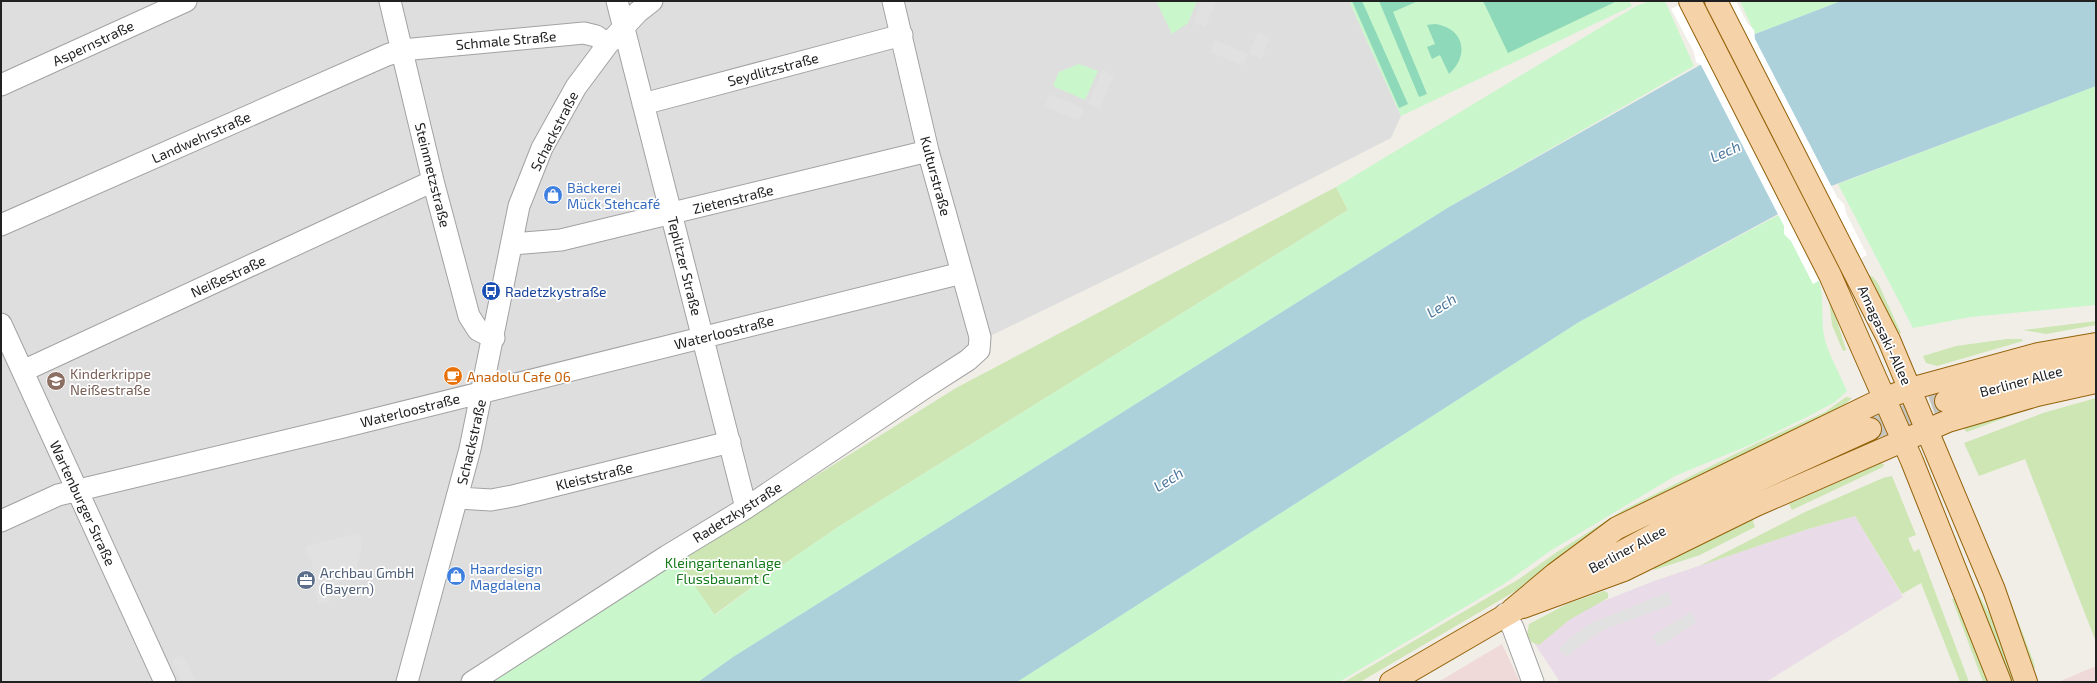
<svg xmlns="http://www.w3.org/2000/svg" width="2097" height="683" viewBox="0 0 2097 683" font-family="'Exo 2',sans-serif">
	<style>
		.residential { fill: #dfdede }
		.commercial { fill: #f0dad9 }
		.industrial { fill: #e9dbe7 }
		.grass { fill: #cde6b3 }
		.park { fill: #caf6cc }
		.pitch { fill: #8dd9ba }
		.parking { fill: #e1e1e1 }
		.water { fill: #acd1db }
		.pier { fill: #fff }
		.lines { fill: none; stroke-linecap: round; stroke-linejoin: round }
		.major-tunnel { stroke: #c7c5c0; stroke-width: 22; stroke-dasharray: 22 11; stroke-linecap: butt }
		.minor-casing { stroke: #a2a2a2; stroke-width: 23 }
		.major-casing { stroke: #93630b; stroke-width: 24 }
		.minor { stroke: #fff; stroke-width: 21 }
		.major { stroke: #f6d2a8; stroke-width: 22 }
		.labels { text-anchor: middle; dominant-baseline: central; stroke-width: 3.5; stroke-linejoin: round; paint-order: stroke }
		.street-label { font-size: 14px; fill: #212121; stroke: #fff }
		.shop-label { font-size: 14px; fill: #366cbe; stroke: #fff; text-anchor: start }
		.transit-label { font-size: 14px; fill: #164399; stroke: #fff; text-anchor: start }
		.education-label { font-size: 14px; fill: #785e54; stroke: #fff; text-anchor: start }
		.food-label { font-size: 14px; fill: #c56008; stroke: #fff; text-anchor: start }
		.park-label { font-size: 14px; fill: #147a1a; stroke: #fff }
		.service-label { font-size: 14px; fill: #4e5e75; stroke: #fff; text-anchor: start }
		.water-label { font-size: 15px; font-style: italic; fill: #4c769c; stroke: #fff }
	</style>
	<rect width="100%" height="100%" fill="#f1eee8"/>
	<path class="residential" d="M1,1h1348l52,115 -10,22 -143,73 -256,124 -13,20 -502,327h-476z"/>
	<path class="commercial" d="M1502,644l18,38h-82z
		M2096,666v16h-38z"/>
	<path class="industrial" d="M1855,516l48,81 -137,85h-206l-31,-47 52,-25 73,-29 154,-52z"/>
	<path class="grass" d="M1336,187l12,23 -510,317 -64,44 -60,44 -36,-53 278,-174z
		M1865,273l8,4 5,6 23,50 -6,1z
		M1828,292l18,58 -3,1 -11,-26z
		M2096,321v4l-50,9 -23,-4z
		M2007,339h15l1,2 -86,25 -11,-3 -3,-7 33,-10z
		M1846,397l6,1 -11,10 -315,177 -166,97h-16l175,-103 38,-27 66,-42 134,-67 68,-31z
		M2096,398v244l-71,-183 -46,17 -15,-33 79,-30z
		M2057,401l-28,8 -62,23 -5,-5 8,-6z
		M1924,462l52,128 18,32 24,60h-10z
		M1881,463l3,1 -1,3 -91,43 -3,-6z
		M1892,476l24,59 -8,3 6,14 5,-3 50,133h-9l-39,-99 -19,11 -47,-78 -47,13 -109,37 106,-54 78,-34z
		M1752,518l3,9 -55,28 -46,15 -2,-4z
		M1604,591l4,2v5l-39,22 -30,25 -8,-3 -4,-7 2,-11 38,-20z
		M1956,598l34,84h-7l-31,-83z
		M2010,600l24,63 1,5 -3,2 -24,-66z"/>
	<path class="park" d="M1156,1h41l-9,22 -16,11z
		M1349,1h280l3,5 -231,110z
		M1650,1h15l29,65 -245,141 -716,450 -35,25h-216l196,-120 37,53 59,-44 64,-44 510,-317 -12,-23 300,-181z
		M1740,1h101l-86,33z
		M1079,64l19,7 -13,29 -32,-14 6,-14z
		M2096,86v219l-125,12 -58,11 -75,-144z
		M1784,212l35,69c6,19 1,39 6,59 5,17 15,35 22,51l-12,11 -24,13 -59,29 -77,32 -125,75 -46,33 -165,98h-322l562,-360z"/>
	<path class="pitch" d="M1352,1h10l46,103 -9,4z
		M1379,1h39l-25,11 34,82 -8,3z
		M1483,1h134l-109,52z
		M1435,24c29,4 35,31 14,50l-9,-19 -8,4 -5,-12 8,-3 -8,-19z"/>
	<path class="parking" d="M1202,1h14l-11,27 -12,-6z
		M1258,32l12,5 -9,22 -12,-6z
		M1215,40l33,14 -5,12 -33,-14z
		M1102,70l12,5 -14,34 -12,-5z
		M1050,94l34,14 -5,13 -34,-15z
		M359,533l3,12 -7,32 -17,3 1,3 -11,3 3,15 -13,3 -7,-46h-2l-3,-12z
		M1668,592l5,12 -70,26 -22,15 -14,12 -8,-7 10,-11 20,-15z
		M1691,612l6,10 -39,25 -6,-11z
		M183,655l13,27h-13l-11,-22z"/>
	<path class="water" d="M1841,1h255v85l-270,102 -247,134 -562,360h-319l35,-25 716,-450 306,-173z"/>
	<path class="pier" d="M1687,1h49l11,22 7,7 1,9 82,158 7,7 2,9 21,42 -54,29 -22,-43 -7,-7v-8l-83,-161 -5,-3 -2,-10 -23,-43z"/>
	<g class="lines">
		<path class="major-tunnel" d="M1870,429l76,-28"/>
		<g class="minor-casing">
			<path id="minor" d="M390,1l43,180 36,135 9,14 16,8
				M617,1l129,507
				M1,85l185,-84
				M643,104l259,-69
				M1,225l386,-170 15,-5 182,-17 12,3 12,8
				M512,244l49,-4 367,-89
				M1,324l164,358
				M23,371l410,-190
				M458,498l33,2 22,-4 217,-54
				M1,521l57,-26 285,-68 619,-154
				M1505,614l8,14 20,54
				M407,682l63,-233 49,-243 23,-58 34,-61 32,-43 30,-32 14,-11
				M472,682l195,-126 79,-48 180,-121 42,-27 11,-10 1,-13 -52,-186 -35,-150"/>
		</g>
		<g class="major-casing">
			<path id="major" d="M1690,1l140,274 82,186 88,221
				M1716,1l173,339 105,250 32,92
				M1946,401l107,-29 43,-9
				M1575,577l170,-91 125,-57
				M1523,607l101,-37 132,-65 192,-84 89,-26 59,-13
				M1512,610l43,-36 62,-46 268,-130 25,-9 128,-35 58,-10
				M1391,682l134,-78"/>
		</g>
		<use href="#minor" class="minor"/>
		<use href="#major" class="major"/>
	</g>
	<defs>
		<g id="shop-disc" transform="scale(1)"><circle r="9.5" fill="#3f7fe0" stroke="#fff"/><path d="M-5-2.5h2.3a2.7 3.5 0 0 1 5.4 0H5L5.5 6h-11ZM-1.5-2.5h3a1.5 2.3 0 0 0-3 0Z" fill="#fff"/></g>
		<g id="bus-disc" transform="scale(1)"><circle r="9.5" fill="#1a4fb4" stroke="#fff"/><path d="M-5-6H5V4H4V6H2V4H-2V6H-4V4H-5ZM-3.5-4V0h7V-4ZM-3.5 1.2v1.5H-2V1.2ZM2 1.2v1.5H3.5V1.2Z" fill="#fff"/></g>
		<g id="cafe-disc" transform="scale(1)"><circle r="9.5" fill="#e8710a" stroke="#fff"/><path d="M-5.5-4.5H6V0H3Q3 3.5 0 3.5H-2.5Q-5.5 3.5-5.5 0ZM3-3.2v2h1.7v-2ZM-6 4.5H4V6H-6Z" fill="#fff"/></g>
		<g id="school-disc" transform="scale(1)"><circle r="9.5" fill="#8d6e63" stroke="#fff"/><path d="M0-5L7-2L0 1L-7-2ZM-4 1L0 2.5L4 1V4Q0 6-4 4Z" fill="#fff"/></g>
		<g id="office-disc" transform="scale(1)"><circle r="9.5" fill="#5c6f8a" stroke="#fff"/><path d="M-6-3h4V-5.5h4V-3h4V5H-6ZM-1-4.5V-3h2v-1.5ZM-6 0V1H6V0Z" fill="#fff"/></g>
	</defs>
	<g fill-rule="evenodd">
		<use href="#shop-disc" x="553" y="195"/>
		<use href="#bus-disc" x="491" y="291"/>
		<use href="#cafe-disc" x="453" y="376"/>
		<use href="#school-disc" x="56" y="381"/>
		<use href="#shop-disc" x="456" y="576"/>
		<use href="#office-disc" x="306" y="580"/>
	</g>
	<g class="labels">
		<g class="street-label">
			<text transform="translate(506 40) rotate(-5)">Schmale Straße</text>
			<text transform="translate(93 43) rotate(-25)">Aspernstraße</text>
			<text transform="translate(773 69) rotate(-15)">Seydlitzstraße</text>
			<text transform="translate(554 131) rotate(-63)">Schackstraße</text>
			<text transform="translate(201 137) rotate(-24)">Landwehrstraße</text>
			<text transform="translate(433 175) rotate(76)">Steinmetzstraße</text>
			<text transform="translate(936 176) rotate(75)">Kulturstraße</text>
			<text transform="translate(733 199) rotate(-14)">Zietenstraße</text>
			<text transform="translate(685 266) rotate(76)">Teplitzer Straße</text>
			<text transform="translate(228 276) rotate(-25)">Neißestraße</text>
			<text transform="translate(724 332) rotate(-14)">Waterloostraße</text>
			<text transform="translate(1885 335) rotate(65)">Amagasaki-Allee</text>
			<text transform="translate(2021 381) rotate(-15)">Berliner Allee</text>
			<text transform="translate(410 410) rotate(-14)">Waterloostraße</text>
			<text transform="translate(471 442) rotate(-77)">Schackstraße</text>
			<text transform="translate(594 476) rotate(-14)">Kleiststraße</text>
			<text transform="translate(83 503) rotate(65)">Wartenburger Straße</text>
			<text transform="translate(737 512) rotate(-32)">Radetzkystraße</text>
			<text transform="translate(1627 549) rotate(-28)">Berliner Allee</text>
		</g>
		<g class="shop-label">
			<text x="567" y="187">Bäckerei<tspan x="567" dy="16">Mück Stehcafé</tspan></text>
			<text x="470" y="568">Haardesign<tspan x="470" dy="16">Magdalena</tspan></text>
		</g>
		<g class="transit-label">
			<text x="505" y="291">Radetzkystraße</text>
		</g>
		<g class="education-label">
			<text x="70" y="373">Kinderkrippe<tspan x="70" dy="16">Neißestraße</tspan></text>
		</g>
		<g class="food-label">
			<text x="467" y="376">Anadolu Cafe 06</text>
		</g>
		<g class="park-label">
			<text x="723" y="562">Kleingartenanlage<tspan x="723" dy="16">Flussbauamt C</tspan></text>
		</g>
		<g class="service-label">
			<text x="320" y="572">Archbau GmbH<tspan x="320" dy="16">(Bayern)</tspan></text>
		</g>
		<g class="water-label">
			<text transform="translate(1725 151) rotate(-24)">Lech</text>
			<text transform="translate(1441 305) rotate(-32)">Lech</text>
			<text transform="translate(1168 479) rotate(-32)">Lech</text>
		</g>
	</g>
	<rect width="2097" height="683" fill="none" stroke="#212121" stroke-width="4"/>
</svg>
